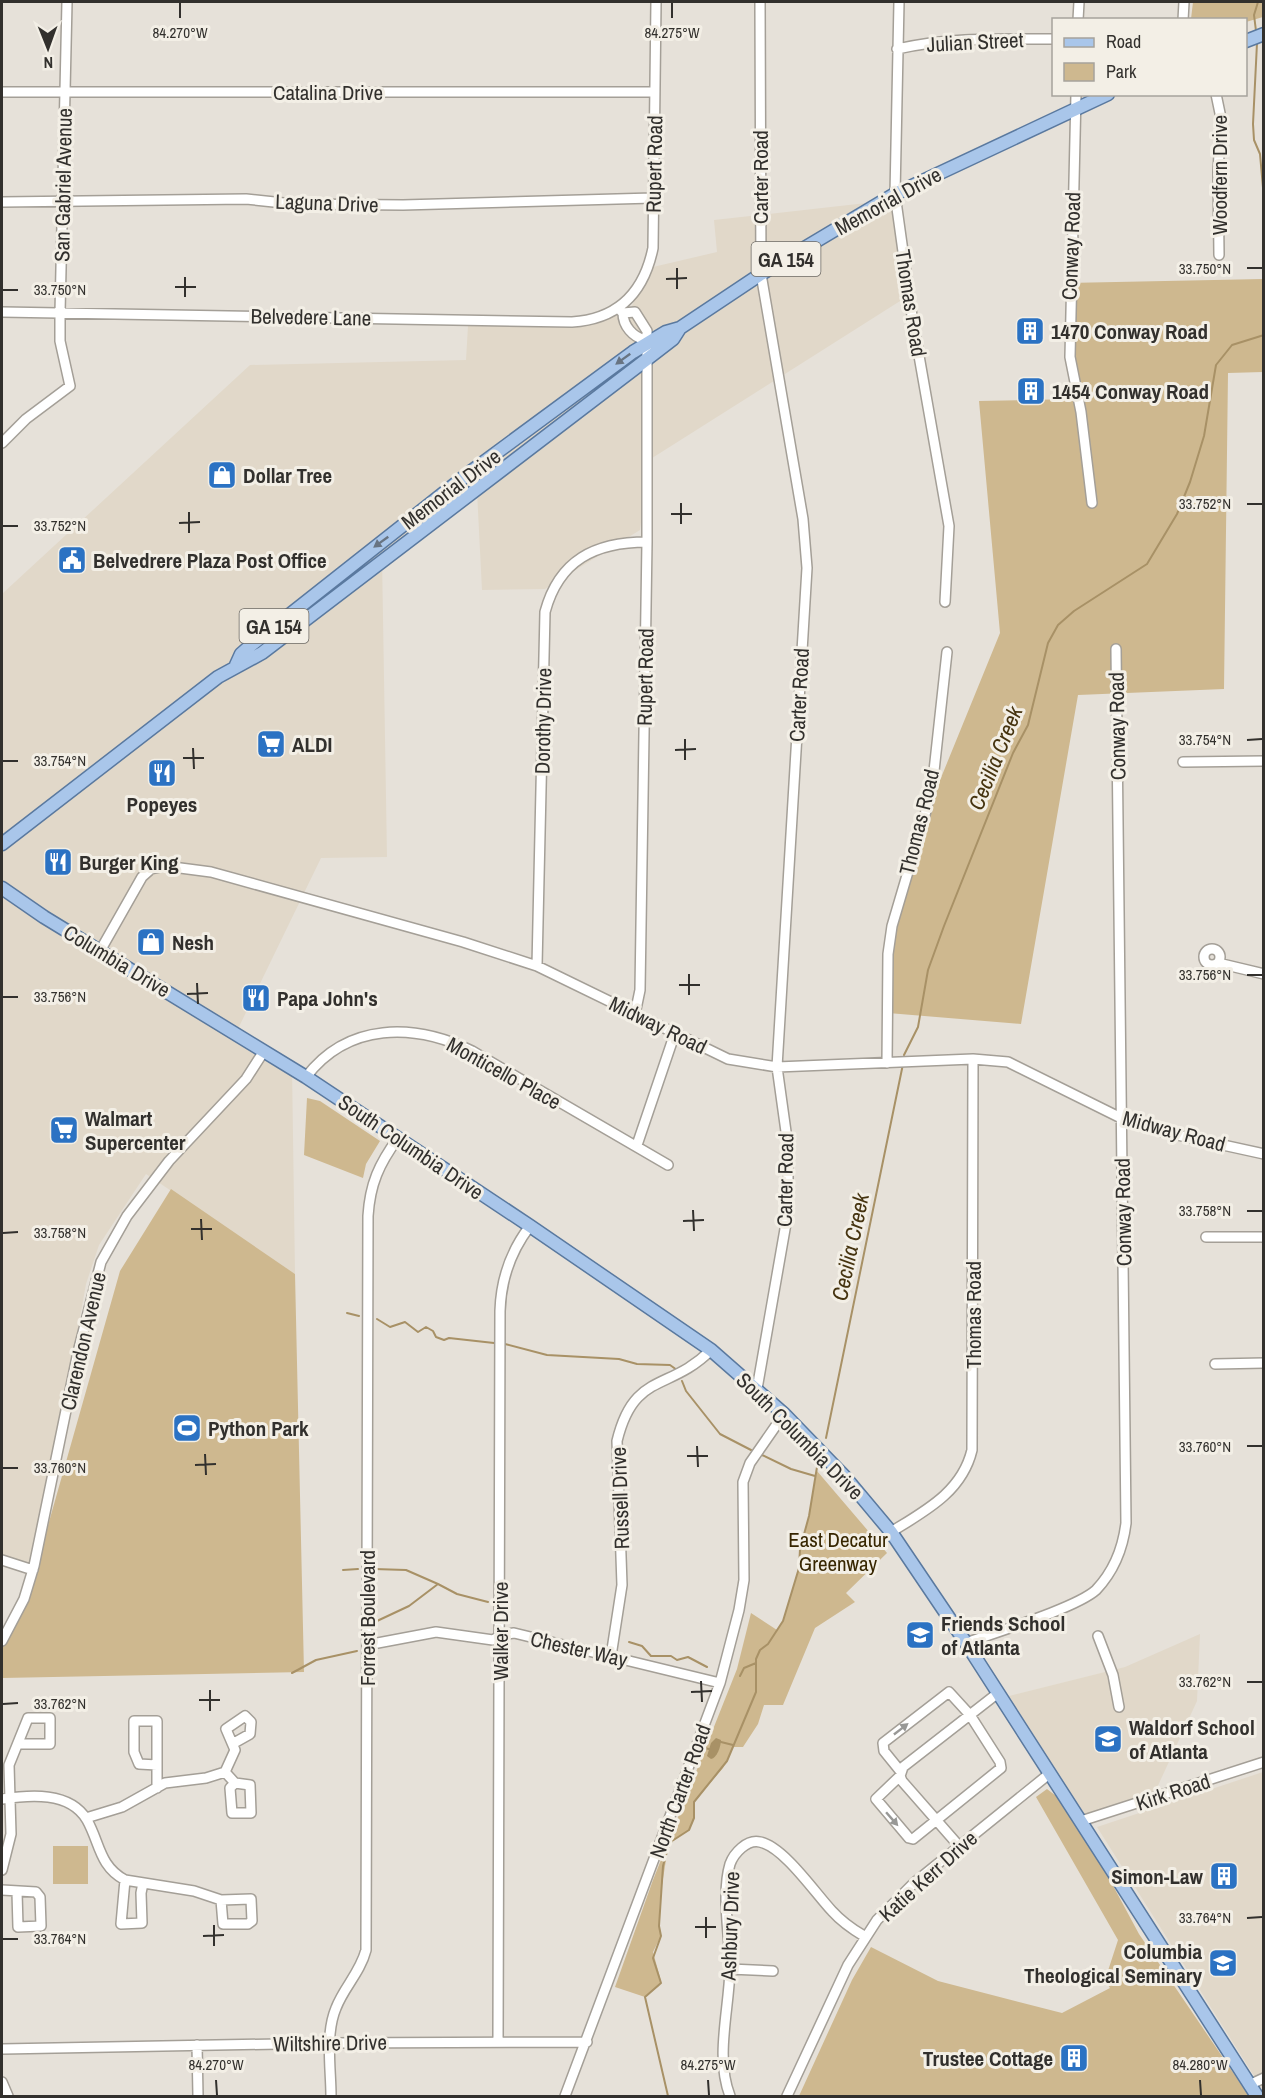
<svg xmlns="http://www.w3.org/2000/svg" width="1265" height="2098" viewBox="0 0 1265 2098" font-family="'Archivo Narrow',sans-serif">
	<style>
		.built { fill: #e1d8c9 }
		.green { fill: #ceb88f }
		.water { fill: #a89166 }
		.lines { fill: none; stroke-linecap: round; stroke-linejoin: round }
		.stream { stroke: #a89166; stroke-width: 2 }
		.minor-casing { stroke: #a49f97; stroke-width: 12 }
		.major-casing { stroke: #5a799f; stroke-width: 15 }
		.minor { stroke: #fff; stroke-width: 9 }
		.major { stroke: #a9c6ea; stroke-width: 12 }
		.oneway { fill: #687482 }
		.oneway2 { fill: #989896 }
		.ticks { fill: none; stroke: #32302d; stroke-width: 2 }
		.labels { text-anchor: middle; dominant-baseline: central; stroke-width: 6; stroke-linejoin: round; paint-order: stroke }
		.shield { fill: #f3efe6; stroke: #6c6964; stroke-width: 1.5 }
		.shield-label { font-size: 20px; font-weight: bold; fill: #32302d }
		.street-label { font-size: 21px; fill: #32302d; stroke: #f3efe6 }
		.poi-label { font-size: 21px; font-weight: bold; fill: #32302d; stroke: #f3efe6; text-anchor: start }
		.park-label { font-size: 21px; fill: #372601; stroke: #f3efe6 }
		.water-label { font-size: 22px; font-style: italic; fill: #463410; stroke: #f3efe6 }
		.ticks-label { font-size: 15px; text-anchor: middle; fill: #32302d; stroke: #f3efe6; stroke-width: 6; stroke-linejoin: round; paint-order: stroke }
	</style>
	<rect width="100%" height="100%" fill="#e6e1d9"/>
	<path class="built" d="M893,200l15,96 -259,164 -9,70 -95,59 -63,1 -5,-99 -95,67 5,299 -66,1 -86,177 57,32 3,207 -149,-100 -47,71 -13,39 -52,287 -32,-11v-966l248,-229 216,-5 2,-34h115l46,-15 24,-44 64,-15 -3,-32z
		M1200,1634l-3,67 -42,91 -70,23 -76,-119 116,-29z
		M1263,1772v318l-166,-263z"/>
	<path class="green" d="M1193,2h70v15l-17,5v-2l-55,-1z
		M1263,279v93l-35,1 -4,316 -146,6 -57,329 -133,-11 2,-83 24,-86 86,-211 -21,-232 96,-2 -8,-116z
		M307,1098l13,3 60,40 -14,23 -3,14 -59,-23z
		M171,1189l124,85 9,398 -302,6v-30l18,-32 12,-34 88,-311z
		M817,1471l70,82 -41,40 9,9 -40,26 -32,77h-19l-6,19 -15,23h-10l-10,21 -29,34v16l-5,12 -17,11 -4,6 -8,51 -1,28 2,10 -8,16 8,29 -2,5 -14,11 -30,-10 38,-107 84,-211 14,-56 26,17 6,-9 16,-53 1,-19 9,-33z
		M1047,1789l13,10 22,29 57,106 110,162h-450l53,-116 19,-33 67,34 124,32 48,-25 -5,-8 13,-40 -82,-143z
		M53,1846h35v38h-35z"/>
	<path class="water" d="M716,1738l5,2c0,6 -4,18 -10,19l-4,-3 4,-13z"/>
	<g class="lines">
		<path class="stream" d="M1256,31l-2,-16 4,-13
			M1257,43l-4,81 1,16 6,14 4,45
			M904,1055l14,-28 10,-57 16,-44 69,-173 15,-28 20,-82 10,-18 16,-14 73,-47 30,-50 13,-32 14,-46 12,-71 16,-20 32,-10
			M347,1313l12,3
			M377,1319l13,8 15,-5 13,10 8,-5 7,4 3,6 8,3 5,-2 45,5
			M505,1344l42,11 72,4 18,5 33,1 7,5
			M682,1381l4,10 34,43 31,16
			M826,1438l77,-374
			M762,1455l29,14 24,7
			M374,1569l32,1 32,14
			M343,1570l15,-1
			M377,1621l32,-15 29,-22 19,10 31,8
			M629,1642l13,4 9,10h20l6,4 11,-3 19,10
			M292,1673l24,-13 41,-9
			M740,1676l4,-8 12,-5
			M721,1742l12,3
			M700,1747l9,2
			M668,2096l-23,-99 16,-14 -8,-25 8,-22 -2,-10 4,-60 5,-18 4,-7 17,-11 5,-12v-16l33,-41 29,-69v-33l4,-9 8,-6 15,-23 16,-53 1,-19 9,-33 9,-55"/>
		<g class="minor-casing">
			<path id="minor" d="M899,2l-4,192 17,122 37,210 -4,76
				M1078,20l1,-18
				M1183,20l1,-18
				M897,49c52,-12 103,-10 157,-10
				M2,92h652
				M1076,94l-6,263 11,55 11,91
				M1216,94l5,24 -3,54 1,83
				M2,202l244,-3 47,5 110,1 250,-7
				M619,309l4,4c0,13 10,24 22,27
				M2,312l570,10c47,-3 72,-30 81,-74l3,-246
				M623,313l12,-1 12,19v211l-7,448 -5,24
				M2,443l24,-24 44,-33 -10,-45v-28l7,-311
				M1183,762l81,-1
				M1204 957a8 8 0 1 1 16 0a8 8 0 1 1-16 0Z
				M100,951l42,-74 9,-8 14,-3 46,6 252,70 74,24 191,93 49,8 196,-8 35,3 115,57 36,12 105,23
				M1218,963l46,11
				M537,966l8,-354c14,-52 50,-70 102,-70
				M887,1063l1,-109 4,-28 34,-115 8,-40 13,-119
				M306,1077c42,-55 108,-54 166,-26l196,114
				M637,1145l38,-112
				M1206,1237h58
				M1215,1364l49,-1
				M757,1389l31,-177v-66l-11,-79 30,-499 -4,-49 -42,-245 -1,-272
				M891,1532c34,-21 71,-40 81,-82l1,-391
				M2,1560l31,10
				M1098,1636l15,39 6,32
				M2,1641l22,-42 10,-33 44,-214 23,-90 26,-46 42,-55 77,-82 18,-28
				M966,1643c30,-11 110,-35 130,-53 18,-19 27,-42 30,-67l-10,-874
				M367,1645l69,-13 57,8 8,-5 13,-2 206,50
				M611,1656l11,-71 -5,-144c17,-70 52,-49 94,-91
				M157,1765l-18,-1 -5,-12v-31h23v67
				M225,1772l10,-22 -9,-21 19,-13 6,6 -1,12 -16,9
				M900,1776l-24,23 33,39 4,1 88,-71 -1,-6 -30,-47 -21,-23 -66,51 1,8 17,21
				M2,1799c27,-4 68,-8 85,21 13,23 12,46 38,60l69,11 27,9 30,-1 1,22 -4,3h-25l-2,-24
				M86,1818l36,-11 43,-24 41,-5 19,-6 10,11 15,2 1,28h-19l-2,-25 5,-5
				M1081,1821l183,-59
				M959,1846l-57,-65 -2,-5 3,-9 95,-74
				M2,1870l9,-36 -2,-69 19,-47h22v26h-31
				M125,1880l-4,44 21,-1 -1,-30 2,-10
				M2,1890l34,2 4,5 1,29 -23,1 -1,-35
				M730,1969l43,2
				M498,2042l2,-731c1,-32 10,-59 30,-85
				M197,2045l1,51
				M2,2049l329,-6 256,-1
				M2,2082l6,14
				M1249,2085l15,-7
				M331,2096c0,-27 -6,-62 5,-88 8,-21 24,-35 30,-58l2,-734c2,-32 11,-52 30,-78
				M565,2096l155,-413 19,-73 5,-30 -1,-98 7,-19 34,-49
				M730,2096c-15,-38 -1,-86 0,-127 0,-31 -9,-75 0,-105 4,-11 17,-25 30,-22 24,5 55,51 72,69 9,10 20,18 32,25
				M787,2096l61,-131 29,-45 37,-37 135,-109"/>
		</g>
		<g class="major-casing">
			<path id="major" d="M1246,41l18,-7
				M236,665l5,-11 9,-8 223,-176 160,-118 33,-20 14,-4 81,-54 134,-80 213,-100
				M2,844l216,-167 44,-24 376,-287 35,-27 7,-11
				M2,888l42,29 262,160 224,149 181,124 73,64 61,63 46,55 75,111 291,453"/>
		</g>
		<use href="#minor" class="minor"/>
		<use href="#major" class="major"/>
	</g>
	<defs><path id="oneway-solid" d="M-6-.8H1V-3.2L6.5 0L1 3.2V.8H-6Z" transform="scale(1.5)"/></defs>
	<g class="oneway">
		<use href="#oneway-solid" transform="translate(623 359) rotate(144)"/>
		<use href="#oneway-solid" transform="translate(381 542) rotate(144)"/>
	</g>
	<g class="oneway2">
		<use href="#oneway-solid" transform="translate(901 1729) rotate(-38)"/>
		<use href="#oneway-solid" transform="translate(892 1819) rotate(49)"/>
	</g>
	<path class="ticks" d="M180,3v15M672,3v15M677,268v21M1247,268h15M185,277v20M666,279l21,-1M175,287h21M3,290h15M681,503v21M1247,504h15M189,512v21M671,514h21M179,523l21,-1M3,526h15M685,739v21M1247,740l15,-1M193,748l1,21M675,750l21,-1M183,758h21M3,761h15M689,974v21M1247,975h15M197,983l1,21M679,985h21M187,994l21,-1M3,997h15M693,1210l1,21M1247,1211h15M201,1219l1,21M683,1221l21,-1M191,1229h21M3,1233l15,-1M697,1446l1,21M1247,1446h15M205,1454l1,21M687,1456h21M195,1465l21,-1M3,1468h15M701,1681l1,21M1247,1682h15M210,1690v21M691,1692l21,-1M199,1700h21M3,1704l15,-1M706,1917v21M1247,1918l15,-1M214,1925v21M695,1927h21M203,1936l21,-1M3,1939h15M216,2080l1,15M708,2080l1,15M1200,2080l1,15"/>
	<defs>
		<g id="building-square" transform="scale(1.5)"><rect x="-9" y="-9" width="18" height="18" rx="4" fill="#2b72c3" stroke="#f3efe6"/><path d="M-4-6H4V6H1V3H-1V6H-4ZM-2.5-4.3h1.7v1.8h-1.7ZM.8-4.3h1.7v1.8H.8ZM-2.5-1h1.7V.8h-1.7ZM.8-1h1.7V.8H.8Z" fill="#fff"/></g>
		<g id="shop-square" transform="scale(1.5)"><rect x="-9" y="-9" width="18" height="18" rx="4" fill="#2b72c3" stroke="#f3efe6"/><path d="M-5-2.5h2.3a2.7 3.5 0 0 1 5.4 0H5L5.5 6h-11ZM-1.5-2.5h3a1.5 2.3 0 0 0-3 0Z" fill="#fff"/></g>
		<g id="civic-square" transform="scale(1.5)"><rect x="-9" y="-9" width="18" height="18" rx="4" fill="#2b72c3" stroke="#f3efe6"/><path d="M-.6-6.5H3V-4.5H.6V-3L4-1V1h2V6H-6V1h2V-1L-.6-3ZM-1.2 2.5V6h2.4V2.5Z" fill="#fff"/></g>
		<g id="supermarket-square" transform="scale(1.5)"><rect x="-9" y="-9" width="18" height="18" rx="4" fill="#2b72c3" stroke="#f3efe6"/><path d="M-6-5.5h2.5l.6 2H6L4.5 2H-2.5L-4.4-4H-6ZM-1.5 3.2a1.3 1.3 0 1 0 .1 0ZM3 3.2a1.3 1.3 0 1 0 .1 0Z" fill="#fff"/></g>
		<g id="restaurant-square" transform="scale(1.5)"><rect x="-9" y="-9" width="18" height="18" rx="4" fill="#2b72c3" stroke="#f3efe6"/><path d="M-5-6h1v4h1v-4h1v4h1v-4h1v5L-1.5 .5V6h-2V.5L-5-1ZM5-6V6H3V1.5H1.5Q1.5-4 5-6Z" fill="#fff"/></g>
		<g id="stadium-square" transform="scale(1.5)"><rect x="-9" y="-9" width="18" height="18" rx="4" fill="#2b72c3" stroke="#f3efe6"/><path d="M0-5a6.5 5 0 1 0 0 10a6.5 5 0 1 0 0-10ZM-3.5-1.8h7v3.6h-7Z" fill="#fff"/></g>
		<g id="school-square" transform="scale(1.5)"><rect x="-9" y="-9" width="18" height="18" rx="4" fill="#2b72c3" stroke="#f3efe6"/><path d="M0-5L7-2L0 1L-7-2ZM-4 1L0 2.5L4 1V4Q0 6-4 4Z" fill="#fff"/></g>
		<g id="university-square" transform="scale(1.5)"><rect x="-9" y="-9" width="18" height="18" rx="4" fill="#2b72c3" stroke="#f3efe6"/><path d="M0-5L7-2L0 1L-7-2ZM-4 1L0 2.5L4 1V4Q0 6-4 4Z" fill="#fff"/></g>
	</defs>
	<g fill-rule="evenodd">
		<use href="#building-square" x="1030" y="331"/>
		<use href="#building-square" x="1031" y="391"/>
		<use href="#shop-square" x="222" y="475"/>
		<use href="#civic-square" x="72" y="560"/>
		<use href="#supermarket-square" x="271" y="744"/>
		<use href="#restaurant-square" x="162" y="773"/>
		<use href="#restaurant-square" x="58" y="862"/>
		<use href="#shop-square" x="151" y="942"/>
		<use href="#restaurant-square" x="256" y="998"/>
		<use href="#supermarket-square" x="64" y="1130"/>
		<use href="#stadium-square" x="187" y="1428"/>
		<use href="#school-square" x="920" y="1635"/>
		<use href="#university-square" x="1108" y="1739"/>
		<use href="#building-square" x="1224" y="1876"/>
		<use href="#university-square" x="1223" y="1963"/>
		<use href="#building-square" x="1074" y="2058"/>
	</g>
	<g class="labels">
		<g class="shield">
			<rect x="751.5" y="242" width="69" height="34" rx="4.5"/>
			<rect x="239.5" y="609" width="69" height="34" rx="4.5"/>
		</g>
		<g class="shield-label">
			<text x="786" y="259">GA 154</text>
			<text x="274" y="626">GA 154</text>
		</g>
		<g class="street-label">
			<text transform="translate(975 42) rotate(-3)">Julian Street</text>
			<text x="328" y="92">Catalina Drive</text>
			<text transform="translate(654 164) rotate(-89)">Rupert Road</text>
			<text transform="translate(1219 175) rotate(-90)">Woodfern Drive</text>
			<text transform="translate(760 177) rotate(-90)">Carter Road</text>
			<text transform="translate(63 185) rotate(-89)">San Gabriel Avenue</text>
			<text transform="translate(888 201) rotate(-29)">Memorial Drive</text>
			<text transform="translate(327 203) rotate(2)">Laguna Drive</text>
			<text transform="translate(1071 246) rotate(-88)">Conway Road</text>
			<text transform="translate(911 303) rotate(81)">Thomas Road</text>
			<text transform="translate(311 317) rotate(1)">Belvedere Lane</text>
			<text transform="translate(451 489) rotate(-37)">Memorial Drive</text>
			<text transform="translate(645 677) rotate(-89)">Rupert Road</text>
			<text transform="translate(799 695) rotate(-87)">Carter Road</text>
			<text transform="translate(543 721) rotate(-89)">Dorothy Drive</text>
			<text transform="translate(1117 726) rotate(-91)">Conway Road</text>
			<text transform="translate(919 822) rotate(-76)">Thomas Road</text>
			<text transform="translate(117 961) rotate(31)">Columbia Drive</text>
			<text transform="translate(658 1025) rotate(26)">Midway Road</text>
			<text transform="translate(504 1073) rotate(29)">Monticello Place</text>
			<text transform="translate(1174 1131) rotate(15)">Midway Road</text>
			<text transform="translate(411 1147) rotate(34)">South Columbia Drive</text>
			<text transform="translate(785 1180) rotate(-89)">Carter Road</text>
			<text transform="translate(1123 1212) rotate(-91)">Conway Road</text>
			<text transform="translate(973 1315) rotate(-90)">Thomas Road</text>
			<text transform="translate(83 1341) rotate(-77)">Clarendon Avenue</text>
			<text transform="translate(800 1436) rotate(45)">South Columbia Drive</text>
			<text transform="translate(620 1498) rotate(-92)">Russell Drive</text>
			<text transform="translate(367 1618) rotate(-90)">Forrest Boulevard</text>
			<text transform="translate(500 1631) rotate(-90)">Walker Drive</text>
			<text transform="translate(579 1649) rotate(13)">Chester Way</text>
			<text transform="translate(680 1791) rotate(-70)">North Carter Road</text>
			<text transform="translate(1173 1792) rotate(-18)">Kirk Road</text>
			<text transform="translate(928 1876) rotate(-42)">Katie Kerr Drive</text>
			<text transform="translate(730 1926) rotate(-88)">Ashbury Drive</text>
			<text transform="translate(330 2043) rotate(-1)">Wiltshire Drive</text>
		</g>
		<g class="poi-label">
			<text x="1051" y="331">1470 Conway Road</text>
			<text x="1052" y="391">1454 Conway Road</text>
			<text x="243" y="475">Dollar Tree</text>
			<text x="93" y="560">Belvedrere Plaza Post Office</text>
			<text x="292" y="744">ALDI</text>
			<text x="162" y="804" text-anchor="middle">Popeyes</text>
			<text x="79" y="862">Burger King</text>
			<text x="172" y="942">Nesh</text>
			<text x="277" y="998">Papa John's</text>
			<text x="85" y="1118">Walmart<tspan x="85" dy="24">Supercenter</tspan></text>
			<text x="208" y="1428">Python Park</text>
			<text x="941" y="1623">Friends School<tspan x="941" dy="24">of Atlanta</tspan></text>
			<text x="1129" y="1727">Waldorf School<tspan x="1129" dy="24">of Atlanta</tspan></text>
			<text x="1203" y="1876" text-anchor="end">Simon-Law</text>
			<text x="1202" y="1951" text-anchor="end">Columbia<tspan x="1202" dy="24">Theological Seminary</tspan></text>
			<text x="1053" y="2058" text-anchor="end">Trustee Cottage</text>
		</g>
		<g class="park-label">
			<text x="838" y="1539">East Decatur<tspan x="838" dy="24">Greenway</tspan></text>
		</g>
		<g class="water-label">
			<text transform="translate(995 758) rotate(-68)">Cecilia Creek</text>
			<text transform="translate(850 1247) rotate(-78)">Cecilia Creek</text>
		</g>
	</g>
	<g class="ticks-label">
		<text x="180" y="38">84.270°W</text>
		<text x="672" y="38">84.275°W</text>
		<text x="1205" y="274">33.750°N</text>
		<text x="60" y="295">33.750°N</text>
		<text x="1205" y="509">33.752°N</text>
		<text x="60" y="531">33.752°N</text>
		<text x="1205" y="745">33.754°N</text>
		<text x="60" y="766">33.754°N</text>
		<text x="1205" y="980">33.756°N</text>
		<text x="60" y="1002">33.756°N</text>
		<text x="1205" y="1216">33.758°N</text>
		<text x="60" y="1238">33.758°N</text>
		<text x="1205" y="1452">33.760°N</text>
		<text x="60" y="1473">33.760°N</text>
		<text x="1205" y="1687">33.762°N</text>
		<text x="60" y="1709">33.762°N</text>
		<text x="1205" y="1923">33.764°N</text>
		<text x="60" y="1944">33.764°N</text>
		<text x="216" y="2070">84.270°W</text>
		<text x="708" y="2070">84.275°W</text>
		<text x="1200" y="2070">84.280°W</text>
	</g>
	<rect width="1265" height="2098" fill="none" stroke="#32302d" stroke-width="6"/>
	<rect x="1052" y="18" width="195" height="78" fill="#f3efe6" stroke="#a6a39c" stroke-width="1.5"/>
	<rect x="1064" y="38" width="30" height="9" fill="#a9c6ea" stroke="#a6a39c" stroke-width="1.5"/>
	<text x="1106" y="48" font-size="18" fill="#32302d">Road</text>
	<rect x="1064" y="63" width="30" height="18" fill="#ceb88f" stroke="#a6a39c" stroke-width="1.5"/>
	<text x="1106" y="78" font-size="18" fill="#32302d">Park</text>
	<g transform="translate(48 48) rotate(179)" stroke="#f3efe6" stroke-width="4.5" paint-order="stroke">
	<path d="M0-4.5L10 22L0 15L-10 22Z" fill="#32302d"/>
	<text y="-9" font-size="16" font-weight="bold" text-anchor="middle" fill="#32302d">N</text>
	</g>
</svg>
